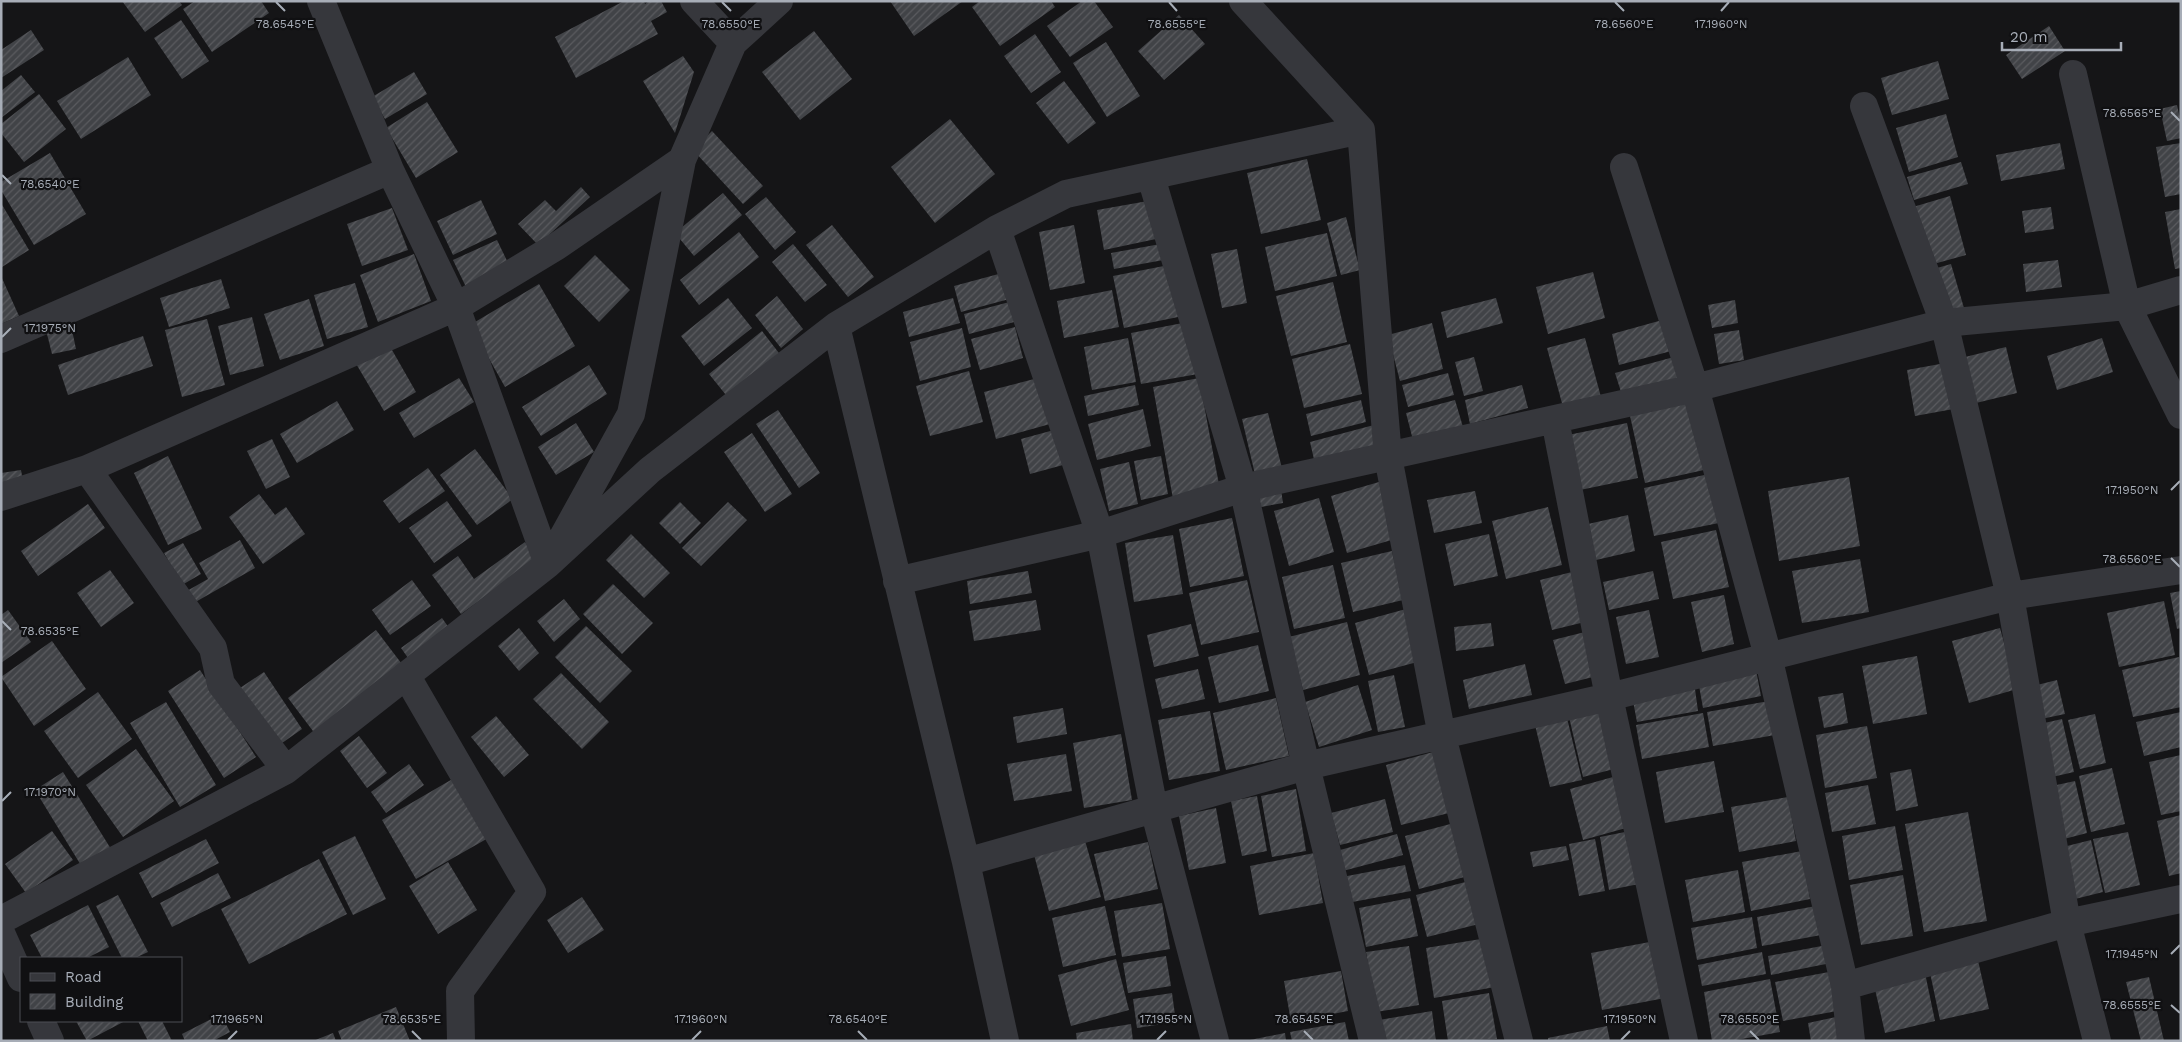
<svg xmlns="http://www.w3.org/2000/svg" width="2182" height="1042" viewBox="0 0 2182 1042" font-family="'Work Sans',sans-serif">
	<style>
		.building { fill: url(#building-hatch) }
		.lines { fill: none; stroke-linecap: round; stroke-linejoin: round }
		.street { stroke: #36373c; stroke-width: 28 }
		.ticks { fill: none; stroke: #a7adb7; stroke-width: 2 }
		.ticks-label { font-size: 12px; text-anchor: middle; fill: #a7adb7; stroke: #101012; stroke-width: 4.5; stroke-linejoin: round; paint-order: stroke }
	</style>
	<defs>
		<pattern id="building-hatch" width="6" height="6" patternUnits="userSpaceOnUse" patternTransform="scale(1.25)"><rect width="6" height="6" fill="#414347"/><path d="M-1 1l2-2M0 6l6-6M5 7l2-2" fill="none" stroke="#5a5b5f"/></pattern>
	</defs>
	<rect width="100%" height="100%" fill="#151517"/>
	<path class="building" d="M122,1h57l3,4 -37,27z
		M195,1h66l8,12 -57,39 -29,-43z
		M624,1h20l1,3 4,-3h12l6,11 -16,9 7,13 -82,44 -21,-41z
		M890,1h73l-49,35z
		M980,1h71l4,6 -55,39 -28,-39z
		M1082,1h12l19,26 -43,30 -23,-31z
		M1179,15l26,29 -41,36 -26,-29z
		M181,20l28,41 -27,18 -28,-41z
		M2049,26l16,25 -43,28 -16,-24z
		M31,30l13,20 -43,28v-28z
		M814,31l38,48 -52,41 -38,-48z
		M1035,34l26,38 -30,21 -27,-37z
		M1106,42l34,54 -33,21 -34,-54z
		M683,56l11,16 -19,61 -32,-52z
		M128,57l23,38 -70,44 -24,-38z
		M1938,61l11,38 -57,16 -11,-37z
		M414,72l13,22 -42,25 -13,-22z
		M21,75l14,17 -34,26v-27z
		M1064,81l32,42 -28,21 -32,-41z
		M39,94l27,35 -42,33 -23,-29v-9z
		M427,102l31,50 -42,26 -30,-50z
		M2177,105l4,18v15l-14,3 -7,-32z
		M1946,114l12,43 -49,15 -13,-44z
		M950,119l45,55 -60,49 -44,-56z
		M712,131l51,55 -20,18 -50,-54z
		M2060,143l5,26 -64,12 -5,-26z
		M2181,143v51l-16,3 -9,-50z
		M50,153l36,61 -52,31 -33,-55v-8z
		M1307,159l14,61 -60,14 -14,-61z
		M1961,162l7,22 -54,16 -7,-23z
		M581,187l9,10 -52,48 -20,-21 27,-24 11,11z
		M723,193l19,22 -48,41 -19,-23z
		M1950,196l16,59 -36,10 -17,-58z
		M766,197l30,35 -21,18 -30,-36z
		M481,200l16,34 -44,21 -16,-34z
		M1148,201l8,38 -52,11 -7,-40z
		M1,203l28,47 -27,17 -1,-2z
		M2051,207l3,22 -29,4 -3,-22z
		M392,208l16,42 -46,16 -15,-42z
		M2181,209v59l-6,1 -10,-57z
		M1346,217l14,53 -19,5 -14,-52z
		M832,225l42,52 -26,20 -42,-52z
		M1074,225l11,58 -35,7 -11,-58z
		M739,232l20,25 -60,48 -19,-25z
		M1327,233l10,43 -62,15 -10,-44z
		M497,240l13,27 -44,20 -13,-27z
		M1166,243l3,16 -55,10 -3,-16z
		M793,244l34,41 -22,17 -33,-40z
		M1237,249l10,54 -25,5 -11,-54z
		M414,254l17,47 -53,21 -18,-47z
		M595,255l35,35 -31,32 -35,-36z
		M2058,260l4,27 -36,5 -3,-28z
		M1174,264l9,52 -59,12 -11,-52z
		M1951,264l13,44 -21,6 -13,-44z
		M1006,272l7,26 -52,14 -7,-26z
		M1593,272l12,46 -57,16 -12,-47z
		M1,276l18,40 -18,8z
		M221,279l9,29 -61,19 -9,-29z
		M1333,282l14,60 -56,14 -15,-60z
		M355,283l13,44 -41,12 -13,-44z
		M539,284l36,62 -70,41 -35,-62z
		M1112,290l7,37 -55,11 -7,-37z
		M777,296l26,33 -22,19 -26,-33z
		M728,298l24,30 -48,38 -23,-30z
		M953,298l7,25 -51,14 -6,-25z
		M1496,298l7,25 -56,15 -6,-26z
		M309,299l15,47 -44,14 -16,-46z
		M1017,300l5,20 -53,14 -5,-20z
		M1735,300l3,23 -26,5 -4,-23z
		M69,316l7,33 -24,5 -8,-32z
		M252,317l12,49 -34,9 -12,-49z
		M207,319l18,66 -43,12 -17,-67z
		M1666,319l9,31 -56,15 -7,-31z
		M1188,322l10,52 -57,10 -10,-51z
		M1432,323l11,46 -43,12 -12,-46z
		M1015,327l8,31 -43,12 -9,-31z
		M962,328l9,39 -51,14 -10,-39z
		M1739,330l5,30 -25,4 -5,-30z
		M762,331l20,26 -52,43 -21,-26z
		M143,336l10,30 -85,29 -10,-30z
		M1128,338l8,44 -44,8 -8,-43z
		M1585,338l16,59 -38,10 -16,-59z
		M2102,338l11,34 -56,18 -10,-34z
		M388,343l28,49 -32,19 -29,-49z
		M1350,344l12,50 -58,14 -12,-49z
		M2006,347l11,46 -41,10 -11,-46z
		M1474,357l9,34 -19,5 -9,-34z
		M1674,357l6,22 -58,16 -7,-22z
		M1951,362l8,46 -44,8 -8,-46z
		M589,365l18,29 -66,42 -19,-29z
		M969,371l14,51 -53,14 -14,-50z
		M1448,373l6,22 -46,12 -6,-22z
		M459,378l15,24 -60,36 -15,-25z
		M1038,378l12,46 -54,15 -12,-47z
		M1199,378l21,112 -47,9 -20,-112z
		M1135,385l4,20 -51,11 -4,-20z
		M1522,385l6,23 -58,16 -5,-24z
		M1361,400l5,22 -55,14 -5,-22z
		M1455,400l8,27 -50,13 -7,-27z
		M337,401l17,29 -57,33 -17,-29z
		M1690,402l14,68 -59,13 -15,-67z
		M1143,409l8,37 -54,14 -9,-36z
		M778,410l42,63 -21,15 -43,-64z
		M1268,413l16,63 -27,7 -15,-64z
		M576,423l18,29 -38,23 -18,-28z
		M1627,423l11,55 -58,12 -12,-55z
		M1374,425l6,26 -64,17 -6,-26z
		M1054,430l9,35 -33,9 -9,-35z
		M752,433l40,61 -27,18 -41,-60z
		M272,439l18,38 -24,12 -19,-38z
		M475,449l38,50 -36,26 -37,-50z
		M168,456l34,73 -34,16 -34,-72z
		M1161,456l7,38 -27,6 -7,-39z
		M1129,462l9,42 -29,7 -9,-42z
		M428,468l17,23 -46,32 -16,-22z
		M21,470l3,17 -23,4v-18z
		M1709,474l10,49 -65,13 -10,-48z
		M1849,477l11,69 -81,15 -11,-70z
		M1379,482l16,57 -48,14 -16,-57z
		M1280,483l3,20 -22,4 -4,-19z
		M1475,491l7,32 -48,10 -7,-33z
		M259,494l16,21 11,-8 19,27 -42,30 -34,-47z
		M1319,498l15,54 -45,14 -15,-55z
		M447,501l25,35 -38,27 -25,-35z
		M680,502l21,21 -21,21 -21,-21z
		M728,502l19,18 -46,46 -19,-18z
		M88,504l17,24 -67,48 -17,-25z
		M1548,507l14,58 -56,14 -14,-58z
		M1628,515l7,36 -39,9 -8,-36z
		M1232,518l12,58 -54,11 -11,-58z
		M1716,530l13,57 -56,12 -12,-57z
		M631,534l39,39 -26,25 -38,-38z
		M1489,534l9,42 -44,10 -9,-42z
		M1173,535l10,59 -49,8 -9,-59z
		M240,540l15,28 -63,36 -7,-12 23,-13 -9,-16z
		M525,542l12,17 -76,55 -29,-39 26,-19 16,23z
		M183,543l18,31 -19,11 -18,-32z
		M1392,551l11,49 -50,12 -12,-49z
		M1860,559l9,53 -67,11 -10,-52z
		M1333,565l12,53 -51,11 -12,-52z
		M110,570l24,33 -33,24 -24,-34z
		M1028,571l4,22 -62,11 -3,-23z
		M1576,571l13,50 -37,9 -12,-50z
		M1653,571l6,28 -50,11 -6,-28z
		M412,580l19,26 -41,29 -18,-25z
		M1247,580l12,52 -58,13 -12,-52z
		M613,584l40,39 -31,31 -39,-40z
		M2181,591v37l-4,1 -7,-36z
		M1724,595l10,49 -32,8 -11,-50z
		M564,599l16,20 -26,23 -17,-21z
		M1036,600l5,30 -67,11 -5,-30z
		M2164,601l11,54 -56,12 -12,-54z
		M1406,609l15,52 -52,14 -14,-52z
		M8,610l23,32 -30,21v-48z
		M1649,610l10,47 -33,7 -10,-47z
		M442,618l12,17 -41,30 -12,-17z
		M1347,622l13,53 -57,15 -14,-53z
		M1491,623l3,23 -38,5 -2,-24z
		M1191,624l8,32 -45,11 -7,-32z
		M586,626l46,45 -32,32 -45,-46z
		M519,628l20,25 -20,18 -21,-25z
		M2000,628l17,61 -48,14 -17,-62z
		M376,630l32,42 -89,67 -31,-41z
		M1589,631l12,44 -36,9 -12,-44z
		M52,641l34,48 -52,37 -33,-49z
		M1258,645l11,46 -50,12 -11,-46z
		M1917,656l10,58 -54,10 -11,-58z
		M2179,657l2,50 -48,10 -11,-47z
		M1525,664l7,31 -63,14 -6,-29z
		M1198,669l7,30 -43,10 -7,-30z
		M200,670l56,87 -32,21 -56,-87z
		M1756,670l5,26 -58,12 -5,-28z
		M264,672l38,57 -27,19 -38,-58z
		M561,673l48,49 -27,27 -49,-50z
		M1394,675l11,52 -27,5 -10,-51z
		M2057,680l8,34 -24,5 -8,-33z
		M1358,685l14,45 -53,17 -14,-45z
		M1695,689l3,22 -61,11 -4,-21z
		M98,692l34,47 -54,39 -34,-47z
		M1843,693l5,30 -24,5 -6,-31z
		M1276,698l13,58 -63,14 -13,-57z
		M1769,701l6,34 -62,11 -6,-34z
		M166,702l50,83 -36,22 -50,-84z
		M1063,708l4,26 -50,9 -4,-26z
		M1599,709l15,60 -31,8 -14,-60z
		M1210,711l10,60 -51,9 -11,-60z
		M2181,712v35l-37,9 -8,-34z
		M1703,713l6,34 -67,12 -6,-34z
		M2095,714l11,49 -26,6 -12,-49z
		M496,716l33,39 -25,22 -33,-40z
		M1567,718l15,62 -32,7 -15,-62z
		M2062,719l12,53 -22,5 -12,-53z
		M1867,726l10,52 -52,10 -9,-53z
		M1121,734l11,66 -48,8 -11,-65z
		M359,736l28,37 -20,15 -27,-37z
		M136,749l38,52 -51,36 -37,-52z
		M1433,752l16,61 -48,12 -15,-60z
		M1066,754l6,37 -58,10 -7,-37z
		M2181,755v56l-20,4 -12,-53z
		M1714,761l10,51 -59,11 -9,-51z
		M409,764l15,21 -38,28 -15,-21z
		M2112,768l13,56 -34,8 -12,-56z
		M1911,769l7,37 -22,5 -6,-38z
		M63,772l48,77 -29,18 -47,-77z
		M456,777l34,60 -74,42 -34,-59z
		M1613,777l13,51 -43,12 -13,-51z
		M2075,781l12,52 -23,6 -12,-53z
		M1868,785l8,39 -44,8 -7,-39z
		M1296,789l10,62 -34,6 -11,-61z
		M1257,796l10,55 -25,5 -11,-55z
		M1788,797l8,44 -57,11 -8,-45z
		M1385,799l8,33 -53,13 -9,-32z
		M1216,808l10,55 -37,7 -10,-54z
		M1968,812l19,109 -63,11 -19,-108z
		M2181,815v58l-12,3 -12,-55z
		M1458,822l14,53 -53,14 -14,-53z
		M1895,826l8,44 -54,10 -7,-44z
		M52,831l21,29 -47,33 -21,-29z
		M1630,831l9,53 -30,6 -9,-53z
		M2128,832l12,53 -35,8 -12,-54z
		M1397,834l6,21 -64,17 -6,-20z
		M355,836l31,63 -33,16 -31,-63z
		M1084,837l17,60 -52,14 -16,-60z
		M206,839l13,24 -67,35 -13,-25z
		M1595,839l10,52 -26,5 -10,-52z
		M2091,840l12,52 -28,7 -12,-52z
		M1148,842l10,47 -53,12 -11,-47z
		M1566,846l3,14 -36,7 -3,-15z
		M1802,851l8,48 -59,12 -9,-49z
		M1314,853l9,50 -64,12 -9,-49z
		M319,859l28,55 -98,50 -28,-55z
		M448,862l29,48 -39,24 -29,-48z
		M1405,865l6,26 -64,12 -5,-26z
		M1738,870l7,42 -52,10 -8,-42z
		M218,873l13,25 -59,29 -12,-24z
		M1903,875l10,61 -52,9 -11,-60z
		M1473,880l10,43 -56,14 -11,-42z
		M118,895l30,57 -13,6h-13l-26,-52z
		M582,897l22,33 -36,23 -21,-33z
		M1410,898l8,38 -52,11 -7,-39z
		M1162,903l8,46 -48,8 -8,-46z
		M88,905l21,42 -22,11h-45l-12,-23z
		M1105,906l11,49 -53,12 -11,-49z
		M1816,906l5,29 -59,11 -5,-29z
		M1752,917l5,31 -60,12 -6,-32z
		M1487,938l8,49 -61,11 -8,-50z
		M1655,941l10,57 -63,12 -11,-57z
		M1827,945l4,18 -60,12 -3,-19z
		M1409,946l10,59 -43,7 -10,-60z
		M1762,952l4,22 -64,12 -4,-21z
		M1166,956l5,30 -43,7 -5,-30z
		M1977,956l12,53 -49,11 -11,-52z
		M1116,959l13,51 -58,16 -13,-51z
		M1341,971l7,40 -57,11 -7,-41z
		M1829,972l8,39 -54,10 -8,-39z
		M1925,973l10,48 -50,12 -11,-48z
		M2149,977l15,64h-23l-15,-59z
		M1770,979l10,53 -49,9h-19l-8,-49z
		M1172,993l4,29 -39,6 -4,-29z
		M1489,993l8,46 -49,2 -6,-40z
		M396,1007l14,34h-68l-4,-10z
		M1432,1011l4,30h-54l-3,-21z
		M221,1014l9,18 -17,9h-28l-3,-7z
		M1836,1017l4,24h-29l-3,-18z
		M76,1021h49l-38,20z
		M138,1021h24l10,20h-24z
		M1345,1022l4,19h-57l-2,-9z
		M1131,1024l2,17h-56l-1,-8z
		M1607,1026l3,15h-62v-3z
		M333,1033l3,8h-23z
		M1285,1033l1,8h-36v-1z"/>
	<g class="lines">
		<path class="street" d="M321,1l69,169 66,137 92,257 102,-94 186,-144 161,-97 69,-35 295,-64 27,327 54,279 77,305
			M694,1l39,42
			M1243,1l118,129
			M2073,74l54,232 54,-16
			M1864,106l80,217 66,273 57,327 30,118
			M1624,167l71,221 73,268 77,330 6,55
			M1151,177l92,311 63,278 67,275
			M997,229l103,305 54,275 61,232
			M836,326l130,536 39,179
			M1,339l389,-169
			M1555,420l54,277 75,344
			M87,469l126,179 8,36 65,86
			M1,497l86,-28 369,-162 101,-61 125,-86
			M897,581l203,-47 143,-46 452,-100 249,-65 183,-17 54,109
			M406,675l126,217 -72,99 1,50
			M966,862l340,-96 303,-69 401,-101 171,-26
			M1,920l285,-150 262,-206 83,-150 51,-254 51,-117 46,-42
			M1,933l20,45
			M1845,986l222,-63 114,-24
			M41,1021l9,20"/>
	</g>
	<path class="ticks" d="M276,2l9,9M722,2l9,9M1169,2l8,9M1615,2l9,9M1721,11l8,-9M2171,112l9,9M2,175l9,9M2,337l9,-9M2171,490l9,-9M2171,558l9,9M2,621l9,9M2,801l9,-9M2171,954l9,-9M2171,1005l9,8M412,1031l9,9M858,1031l9,9M1304,1031l9,9M1750,1031l9,9M228,1040l9,-9M692,1040l9,-9M1157,1040l9,-9M1621,1040l9,-9"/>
	<g class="ticks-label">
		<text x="285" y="28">78.6545°E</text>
		<text x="731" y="28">78.6550°E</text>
		<text x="1177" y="28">78.6555°E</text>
		<text x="1624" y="28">78.6560°E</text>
		<text x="1721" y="28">17.1960°N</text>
		<text x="2132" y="117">78.6565°E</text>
		<text x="50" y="188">78.6540°E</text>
		<text x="50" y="332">17.1975°N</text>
		<text x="2132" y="494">17.1950°N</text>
		<text x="2132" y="563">78.6560°E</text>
		<text x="50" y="635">78.6535°E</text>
		<text x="50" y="796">17.1970°N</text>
		<text x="2132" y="958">17.1945°N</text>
		<text x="2132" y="1009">78.6555°E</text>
		<text x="701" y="1023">17.1960°N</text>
		<text x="237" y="1023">17.1965°N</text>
		<text x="412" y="1023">78.6535°E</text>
		<text x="858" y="1023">78.6540°E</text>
		<text x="1166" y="1023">17.1955°N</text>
		<text x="1304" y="1023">78.6545°E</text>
		<text x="1630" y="1023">17.1950°N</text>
		<text x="1750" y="1023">78.6550°E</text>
	</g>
	<rect width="2182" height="1042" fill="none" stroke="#a7adb7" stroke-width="5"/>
	<rect x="20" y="957" width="162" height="65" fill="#101012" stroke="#4c4f54"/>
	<rect x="30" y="973" width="25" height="8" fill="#36373c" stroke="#4c4f54"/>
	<text x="65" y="982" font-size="15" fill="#a7adb7">Road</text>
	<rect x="30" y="994" width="25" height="15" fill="url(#building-hatch)" stroke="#4c4f54"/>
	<text x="65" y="1007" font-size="15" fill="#a7adb7">Building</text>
	<path d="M2002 42v8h119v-8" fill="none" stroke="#a7adb7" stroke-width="2.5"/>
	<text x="2010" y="42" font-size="15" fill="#a7adb7" stroke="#101012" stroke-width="4" paint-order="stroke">20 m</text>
</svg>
